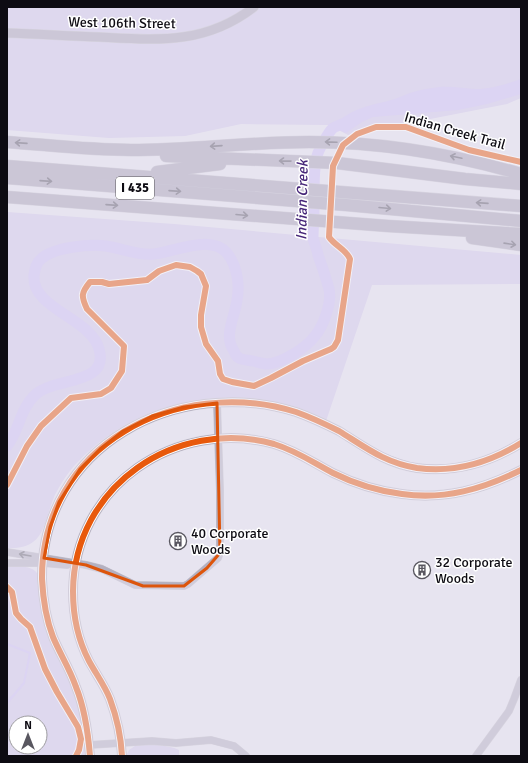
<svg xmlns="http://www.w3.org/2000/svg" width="528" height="763" viewBox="0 0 528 763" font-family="Signika,sans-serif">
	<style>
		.green { fill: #d2c9ea; fill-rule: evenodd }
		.water { fill: #cfc0f6 }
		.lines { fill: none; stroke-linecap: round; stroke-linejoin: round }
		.stream { stroke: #cfc0f6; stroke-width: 2 }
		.river { stroke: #cfc0f6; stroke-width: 11 }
		.street-casing { stroke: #c5c2cc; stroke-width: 8 }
		.secondary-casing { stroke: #c5c2cc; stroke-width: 10 }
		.highway-casing { stroke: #c5c2cc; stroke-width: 13 }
		.street { stroke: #b4b0c0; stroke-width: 7 }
		.secondary { stroke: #aba5b9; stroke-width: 9 }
		.highway { stroke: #a8a2b7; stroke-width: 12 }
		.cycleway-casing { stroke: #fff; stroke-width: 8 }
		.cycleway { stroke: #e8590c; stroke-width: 6 }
		.oneway { stroke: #5a5664 }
		.oneway2 { stroke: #696672 }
		.marked { fill: none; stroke: #dd550c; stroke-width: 3; stroke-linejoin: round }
		.labels { text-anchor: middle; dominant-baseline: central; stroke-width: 3; stroke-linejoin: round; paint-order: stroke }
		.shield { fill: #fff; stroke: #565459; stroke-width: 1 }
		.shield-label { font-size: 13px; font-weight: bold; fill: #0d0b12 }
		.street-label { font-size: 14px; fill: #0d0b12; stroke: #fff }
		.poi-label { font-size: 14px; fill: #0d0b12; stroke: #fff; text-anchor: start }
		.water-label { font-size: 15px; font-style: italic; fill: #472779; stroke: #fff }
	</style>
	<rect width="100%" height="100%" fill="#e7e4f0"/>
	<path class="green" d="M7,7h514v91l-14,6 -159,31 -19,-10 -88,-1 -56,12 -76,2 -102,-8z
		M7,212l167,12 347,31v29l-149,1 -46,136c-20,-8 -39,-16 -60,-20 -68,-12 -143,11 -190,63 -7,7 -14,18 -19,27 -9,15 -10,41 -24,51 -8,6 -17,6 -26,6z
		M7,567c12,0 26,-3 32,9l44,145 3,35h-79zM16,723h24v24h-24z
		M138,744c12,0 31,1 41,6v6h-53l3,-6z"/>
	<path class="water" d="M521,79v15l-34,10 -29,6 -85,7 -11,5 -16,11 -14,-6c20,-20 38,-21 63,-28 5,-2 10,-4 15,-6 9,-3 20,-5 30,-6 12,-1 24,2 36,2 15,0 31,-5 45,-10z"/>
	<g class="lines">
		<path class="stream" d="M7,644l23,9 -6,30 -17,20"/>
		<path class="river" d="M7,446c12,-15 13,-37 28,-51 18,-18 75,-9 64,-46 -8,-31 -68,-40 -65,-74 1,-6 2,-12 7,-16 13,-12 48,-15 65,-13 14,2 34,10 48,8 20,-2 56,-20 73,-1 10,13 13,31 10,47 -2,17 -14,36 -3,51 1,3 3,6 5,7 3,2 10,2 14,3 4,1 8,2 13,3 15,0 40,-16 49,-28 9,-11 17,-34 14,-47 -3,-11 -7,-23 -11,-34 -1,-6 -4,-12 -5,-17 0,-9 1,-18 1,-27 1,-18 -2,-42 4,-58 2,-5 10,-20 14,-24 3,-3 11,-5 16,-7"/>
		<g class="street-casing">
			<path id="street" d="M7,552l79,13 16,4 33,16 49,1 4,-2 30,-26 2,-5v-62l-3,-88
				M7,563h36l24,2
				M89,745l63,-4 24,2 35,-3 23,6 12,10
				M476,756l33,-45 5,-12 7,-19"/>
		</g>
		<g class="secondary-casing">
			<path id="secondary" d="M7,33c31,1 61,3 92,4 58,3 106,8 155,-30
				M90,756c-2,-24 -5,-47 -14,-69 -6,-18 -16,-33 -23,-50 -7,-18 -10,-39 -11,-58 -1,-134 136,-204 254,-167 14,5 29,12 43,19 26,16 46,32 78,37 38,5 72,-5 104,-25
				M122,756c-1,-20 -5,-38 -12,-57 -5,-13 -14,-25 -21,-38 -11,-21 -16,-47 -16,-70 1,-105 103,-174 201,-147 23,7 38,18 59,29 22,11 45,18 69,21 43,6 81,-5 119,-24"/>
		</g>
		<g class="highway-casing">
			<path id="highway" d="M7,142c41,3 83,8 124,8 59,0 119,-8 178,-8 72,0 143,12 212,32
				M166,156l171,7 128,16 56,5
				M7,166l514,40
				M157,172l63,-8
				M7,178l339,27 175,16
				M7,197l381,29 133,8
				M472,238l49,7"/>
		</g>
		<use href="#street" class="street"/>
		<use href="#secondary" class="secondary"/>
		<use href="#highway" class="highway"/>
		<g class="cycleway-casing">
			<path id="cycleway" d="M7,485l20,-39 14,-20 30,-28 30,-4 10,-6 11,-17 2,-25 -37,-37c-6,-13 -6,-16 3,-27h12l7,2 38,-4 12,-9 17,-6 14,2 7,4 4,3 5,12 -5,29v12l5,17 12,17 2,13 3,5 9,3 22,4 17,-8 32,-17 28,-12 3,-2 4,-7 12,-81c-4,-10 -15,-13 -21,-22l4,-71 10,-21 14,-11 19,-7h30l63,23 52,12
				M7,587l5,5 4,21 5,6 9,8 15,42 12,23 21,35 3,12 -2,11 -3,6
				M90,756c-2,-24 -5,-47 -14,-69 -6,-18 -16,-33 -23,-50 -7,-18 -10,-39 -11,-58 -1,-134 136,-204 254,-167 14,5 29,12 43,19 26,16 46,32 78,37 38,5 72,-5 104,-25
				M122,756c-1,-20 -5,-38 -12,-57 -5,-13 -14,-25 -21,-38 -11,-21 -16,-47 -16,-70 1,-105 103,-174 201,-147 23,7 38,18 59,29 22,11 45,18 69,21 43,6 81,-5 119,-24"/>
		</g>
		<use href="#cycleway" class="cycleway"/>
	</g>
	<defs><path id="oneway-shaft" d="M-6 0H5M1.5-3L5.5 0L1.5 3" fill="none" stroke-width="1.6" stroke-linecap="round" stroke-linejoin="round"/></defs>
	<g class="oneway">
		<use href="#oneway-shaft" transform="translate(331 142) rotate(-178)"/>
		<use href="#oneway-shaft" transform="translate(21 143) rotate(-176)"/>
		<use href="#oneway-shaft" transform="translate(216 146) rotate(176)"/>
		<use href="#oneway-shaft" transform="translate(456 157) rotate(-168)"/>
		<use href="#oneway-shaft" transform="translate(285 161) rotate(-179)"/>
		<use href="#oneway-shaft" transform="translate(46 181) rotate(4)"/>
		<use href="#oneway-shaft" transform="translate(175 191) rotate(4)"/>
		<use href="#oneway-shaft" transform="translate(482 203) rotate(-176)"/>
		<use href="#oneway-shaft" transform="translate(112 205) rotate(4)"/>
		<use href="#oneway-shaft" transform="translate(385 208) rotate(5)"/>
		<use href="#oneway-shaft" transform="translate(242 215) rotate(5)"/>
		<use href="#oneway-shaft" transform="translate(510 244) rotate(8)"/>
	</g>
	<use class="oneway2" href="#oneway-shaft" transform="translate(25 555) rotate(-170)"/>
	<path d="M0 0H528V763H0ZM217,403l3,150 -13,15 -23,18h-41l-57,-21 -42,-7 6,-31 9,-25 21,-33 20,-20 23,-18 29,-15 32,-9z" fill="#e7e4f0" fill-opacity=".55" fill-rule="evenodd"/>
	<path class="marked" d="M217,403l3,150 -13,15 -23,18h-41l-57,-21 -42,-7 6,-31 9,-25 21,-33 20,-20 23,-18 29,-15 32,-9z"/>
	<defs>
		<g id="building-ring" transform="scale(0.9)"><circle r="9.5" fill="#fff" stroke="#595760" stroke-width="1.5"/><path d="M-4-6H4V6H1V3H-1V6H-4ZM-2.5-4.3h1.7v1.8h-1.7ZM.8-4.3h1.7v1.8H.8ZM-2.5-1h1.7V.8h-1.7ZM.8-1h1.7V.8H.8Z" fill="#595760"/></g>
	</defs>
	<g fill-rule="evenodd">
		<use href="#building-ring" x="178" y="541"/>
		<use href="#building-ring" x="422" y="570"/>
	</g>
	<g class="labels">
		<rect class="shield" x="116" y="177" width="38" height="22" rx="3"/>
		<g class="shield-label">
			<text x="135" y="188">I 435</text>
		</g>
		<g class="street-label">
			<text transform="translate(122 23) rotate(1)">West 106th Street</text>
			<text transform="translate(455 131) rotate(16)">Indian Creek Trail</text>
		</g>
		<g class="poi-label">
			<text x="191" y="533">40 Corporate<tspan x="191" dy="16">Woods</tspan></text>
			<text x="435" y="562">32 Corporate<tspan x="435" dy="16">Woods</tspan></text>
		</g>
		<g class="water-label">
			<text transform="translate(302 200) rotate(-89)">Indian Creek</text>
		</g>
	</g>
	<rect width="528" height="763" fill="none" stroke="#0d0b12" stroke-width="16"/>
	<g transform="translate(28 735)"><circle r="19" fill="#ffffff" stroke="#9e9da0"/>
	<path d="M0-3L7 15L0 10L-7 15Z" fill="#595760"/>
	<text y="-6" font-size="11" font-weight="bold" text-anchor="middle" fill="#0d0b12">N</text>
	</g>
</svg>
